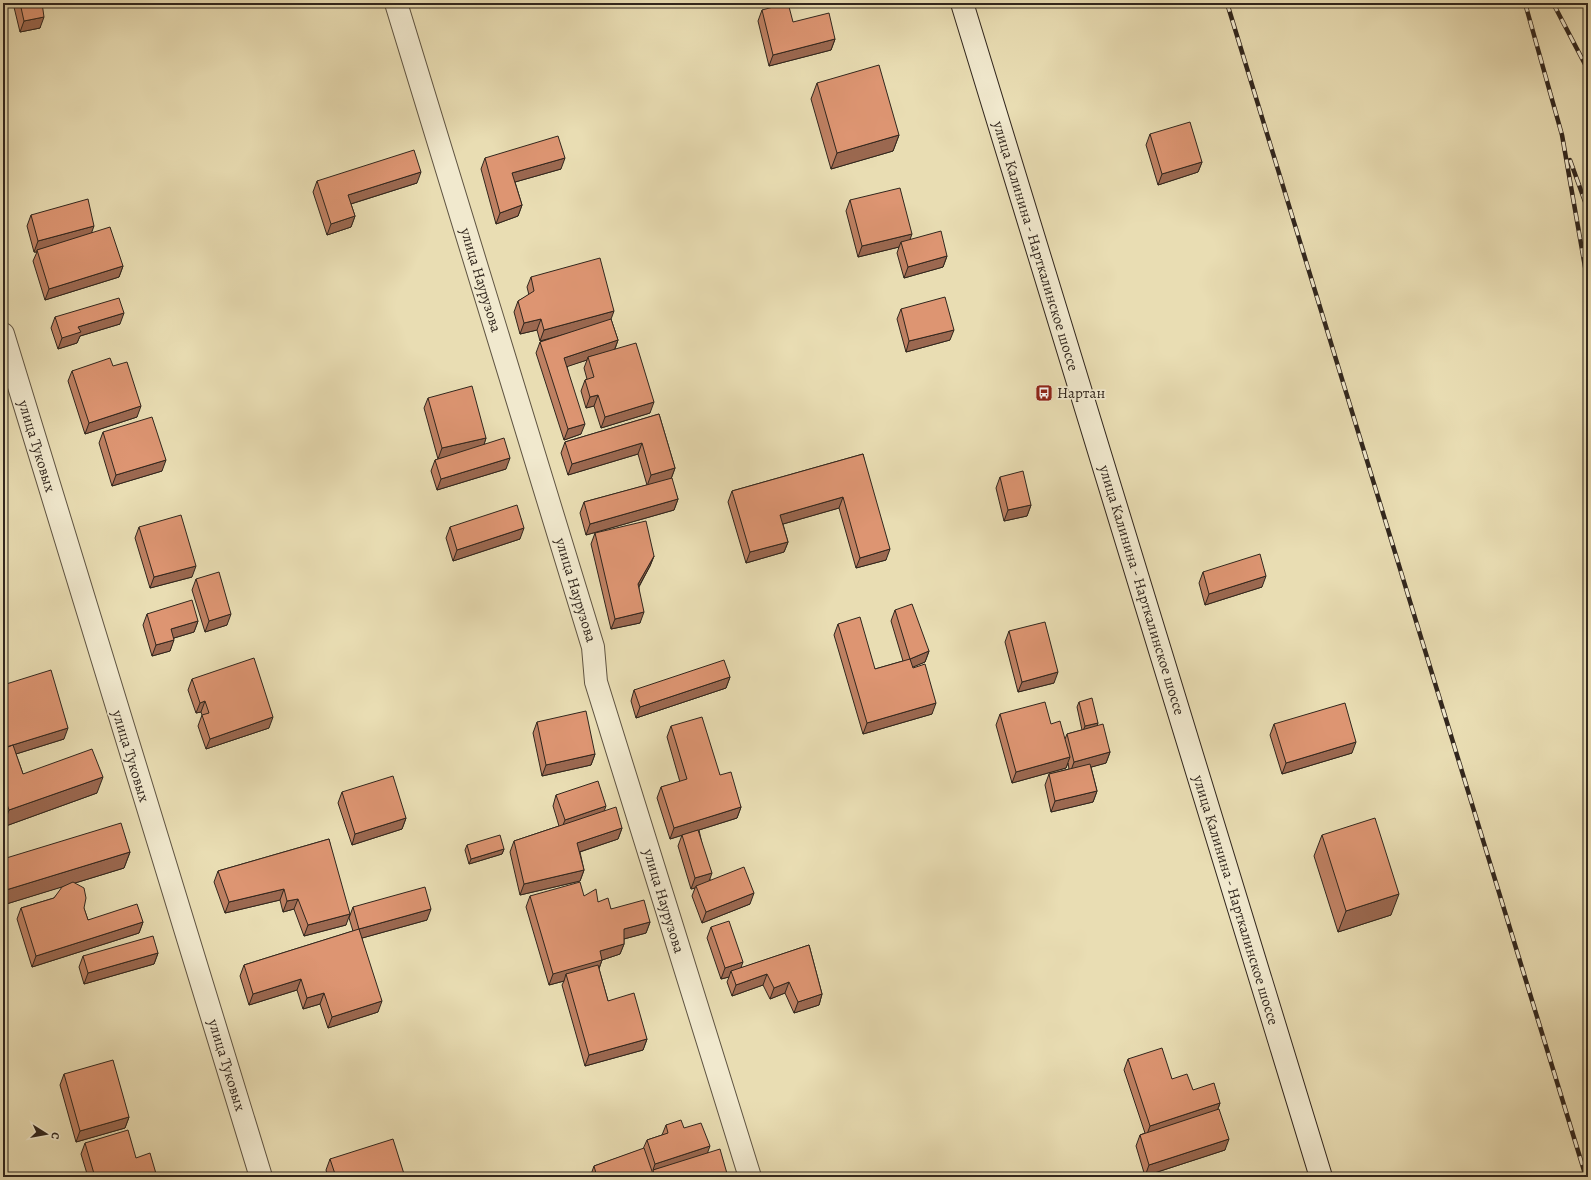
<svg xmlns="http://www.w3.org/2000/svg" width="1591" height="1180" viewBox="0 0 1591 1180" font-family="Alegreya,serif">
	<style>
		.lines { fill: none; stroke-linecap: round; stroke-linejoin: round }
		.minor-casing { stroke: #5f5442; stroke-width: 24 }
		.secondary-casing { stroke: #31261d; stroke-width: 24 }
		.minor { stroke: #f1e9ce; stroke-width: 22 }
		.secondary { stroke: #f1e9ce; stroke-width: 22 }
		.rail-casing { stroke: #31261d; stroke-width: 4.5 }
		.rail { stroke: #f1e9ce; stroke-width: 3; stroke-dasharray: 9; stroke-linecap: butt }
		.wall { fill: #be8062; stroke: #31261d }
		.shaded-wall { fill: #9b6850; stroke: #31261d }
		.building { fill: #dd9572; stroke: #31261d }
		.labels { text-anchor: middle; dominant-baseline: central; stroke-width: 3.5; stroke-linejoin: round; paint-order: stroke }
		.street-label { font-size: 15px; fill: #31261d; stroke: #f1e9ce }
		.poi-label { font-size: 15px; fill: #31261d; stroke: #f1e9ce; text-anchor: start }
	</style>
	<rect width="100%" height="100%" fill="#e9ddb3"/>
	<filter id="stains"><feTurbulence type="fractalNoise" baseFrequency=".005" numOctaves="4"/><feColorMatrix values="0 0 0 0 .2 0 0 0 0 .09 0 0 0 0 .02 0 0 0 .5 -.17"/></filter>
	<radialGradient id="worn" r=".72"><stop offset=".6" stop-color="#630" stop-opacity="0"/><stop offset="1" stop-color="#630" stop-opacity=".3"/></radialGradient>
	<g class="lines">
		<g class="minor-casing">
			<path id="minor" d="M396,3l197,644 3,35 154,495
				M3,334l258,843"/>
		</g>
		<g class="secondary-casing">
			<path id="secondary" d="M962,3l359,1174"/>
		</g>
		<use href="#minor" class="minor"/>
		<use href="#secondary" class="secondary"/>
		<g class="rail-casing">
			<path id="rail" d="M1227,3l359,1174
				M1525,3l37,132 26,149
				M1553,3l35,67
				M1570,160l18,50"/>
		</g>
		<use href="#rail" class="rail"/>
	</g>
	<path class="wall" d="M13,3h29l-2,25 -20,4z
		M762,10l73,29 -4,11 -62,16 -11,-45z
		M817,83l82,52 -6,16 -62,18 -20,-70z
		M1150,134l52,28 -4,10 -40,13 -12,-40z
		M485,158l76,11 -46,13 7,23 -4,11 -22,8 -15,-55z
		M317,181l100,2 -66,21 4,12 -4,11 -24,8 -14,-43z
		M850,200l60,40 37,16 -4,11 -39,11 -7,-25 2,-6 -41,10 -12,-46z
		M31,215l61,18 31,33 -4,11 -74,23 -12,-39 4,-9h-3l-7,-26z
		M531,277l80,42 7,21 -3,9 35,64 -49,15 -7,-22 -8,2 -5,-17 4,-11 2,-1 -3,-11 3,-8 -20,6 14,68 -17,6 -28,-87 4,-11 11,-4 -11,3 -3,-11 -17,4 -6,-22 4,-11 11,-6 -2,-8z
		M901,309l49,31 -44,12 -9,-33z
		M55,317l65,7 -40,12 -3,7 -19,6 -7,-21z
		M113,366l24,51 -52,17 -17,-53 4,-10z
		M428,398l58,40 -2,6 22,25 -69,21 -6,-19 4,-11 3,-1 -14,-51z
		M659,414l16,54 -4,11 7,20 -4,11 -88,25 -6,-22 4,-11 63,-17 -9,-31 -70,21 -7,-22 4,-11z
		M103,432l59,39 -50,15 -13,-43z
		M863,454l23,106 -30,8 -17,-60 -56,16 5,18 -4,10 -38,11 -18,-61 4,-11z
		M1000,477l31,28 -4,11 -23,5 -8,-33z
		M139,527l53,50 -42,11 -15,-50z
		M450,527l70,12 -67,22 -7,-23z
		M595,533l59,23 -4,10 -11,21 1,36 -29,6 -20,-85z
		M1203,572l59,15 -57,18 -6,-22z
		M196,579l31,46 -22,7 -13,-42z
		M895,610l34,41 -4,11 -13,5 20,47 -69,20 -29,-99 4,-11 37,45 28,-8 -12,-40z
		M147,614l51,7 -4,11 -20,6 -4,13 -18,5 -9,-31z
		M1009,631l45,52 -36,9 -13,-50z
		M730,677l-4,11 -90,30 -5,-17 3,-11z
		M192,679l77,49 -63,21 -8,-23 4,-11 -1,-3 -5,1 -8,-23z
		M3,685l61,54 -48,15 7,20 74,19 -94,34z
		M1079,702l19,21 -2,3 14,26 -4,11 -15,4 6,24 -4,11 -42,10 -6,-27 4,-11 20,-5 -1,-6 -2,5 -54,15 -16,-58 4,-11 65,25 2,-5 15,-4 -5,-23z
		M537,722l58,32 -4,11 -49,11 -9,-43z
		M1274,724l78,29 -70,21 -12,-39z
		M671,726l49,49 21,32 -4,11 -38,12 11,50 40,24 -48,19 -10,-27 3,-8 -4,1 -13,-43 4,-11 4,-1 -16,5 -13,-41 4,-11 19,-5 -13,-45z
		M342,792l64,26 -4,11 -50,16 -14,-42z
		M556,795l48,16 18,17 -4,11 -38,13 4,18 -4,11 -60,14 -10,-43 4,-11 45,-15 -6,-20z
		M1322,835l69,80 -53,17 -24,-76z
		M329,839l17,86 -42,11 -10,-27 -11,3 -3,-12 -55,13 -11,-31 4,-11z
		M467,845l37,4 -2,5 -33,10 -4,-14z
		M130,852l-6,16 -49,15 13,37 55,2 -4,11 -107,34 -15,-48 4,-11 33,-10 10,-12 -61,19v-46z
		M530,896h54l14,6 13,7 39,13 -4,11 -22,6v5l-4,10 -18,6 -3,9 9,32 39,38 -4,11 -58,16 -23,-81 2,-4 -15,4 -23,-78z
		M353,907l74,13 -65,18 16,74 -50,16 -8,-24 -17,5 -6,-19 -48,15 -9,-29 4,-11 109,-34 -4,-13z
		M711,927l30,41 68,-23 13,49 -3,11 -25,8 -9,-20 -15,6 -7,-14 -31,11 -5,-14 2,-5 -8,2 -14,-41z
		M158,953l-4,11 -70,20 -5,-17 4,-11z
		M1128,1059l44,20 21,11 27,13 -2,6 7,41 -80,26 -9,-30 4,-11 5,-2 -21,-63z
		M64,1074l65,43 -4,11 -49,14 -16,-57z
		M666,1125l18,3 23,25 21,24h-138l4,-11 49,-17 4,-9 15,-5z
		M85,1143l51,15 21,19h-69l-7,-23z
		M330,1159l75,18h-77l-2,-7z"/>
	<path class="shaded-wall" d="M44,17l-4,11 -20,4 4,-11z
		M835,39l-4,11 -62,16 4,-11z
		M899,135l-6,16 -62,18 6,-16z
		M565,158l-4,11 -53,15 4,-11z
		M1202,162l-4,10 -40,13 4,-11z
		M421,172l-4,11 -73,23 4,-11z
		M522,205l-4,11 -22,8 4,-11z
		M355,216l-4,11 -24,8 4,-11z
		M94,226l-4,11 -53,13v2h-3l4,-11z
		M912,234l-4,11 -7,-3 -2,5 -41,10 4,-11z
		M947,256l-4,11 -39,11 4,-11z
		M123,266l-4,11 -74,23 4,-11z
		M614,311l-4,11 -70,19 4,-11z
		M124,313l-4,11 -40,12 -3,7 -19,6 4,-11 16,-11z
		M541,319l-4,11 -17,4 4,-11z
		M954,330l-4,10 -44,12 3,-11z
		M618,340l-4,11 -26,6 -1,3 -27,9 4,-11z
		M598,395l-4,11 -8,2 4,-11z
		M654,402l-4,11 -49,15 4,-11z
		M141,406l-4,11 -52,17 4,-11z
		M585,424l-4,10 -17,6 4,-11z
		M486,438l-3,10 -45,11 4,-11z
		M642,443l-4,11 -70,21 4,-11z
		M510,458l-4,11 -69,21 4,-11z
		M166,460l-4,11 -50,15 4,-11z
		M675,468l-4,11 -24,7 4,-11z
		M843,497l-4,11 -63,18 4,-11z
		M678,499l-4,11 -88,25 4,-11z
		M1031,505l-4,11 -23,5 4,-11z
		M524,528l-4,11 -67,22 4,-11z
		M788,542l-4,10 -38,11 4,-11z
		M890,549l-4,11 -30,8 4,-10z
		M654,556l-4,10 -16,29 4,-11z
		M196,566l-4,11 -42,11 4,-11z
		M1266,576l-4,11 -57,18 4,-11z
		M644,612l-4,11 -29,6 4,-10z
		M231,614l-4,11 -22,7 4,-11z
		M198,621l-4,11 -27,8 4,-11z
		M174,640l-4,11 -18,5 4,-11z
		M929,651l-4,11 -19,8 4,-11z
		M1058,672l-4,11 -36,9 4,-10z
		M730,677l-4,11 -90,30 4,-11z
		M205,701l-4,11 -5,1 4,-10z
		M936,703l-4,11 -69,20 4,-11z
		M273,717l-4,11 -63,21 4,-10z
		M1098,723l-2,5 -13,3 2,-5z
		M68,728l-4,11 -61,19v-10z
		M1356,742l-4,11 -70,21 4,-11z
		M1110,752l-4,11 -36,10 4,-11z
		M595,754l-4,11 -49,11 4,-11z
		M1070,757l-4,11 -54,15 4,-11z
		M103,777l-6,16 -94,34 6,-17z
		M1097,791l-4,11 -42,10 4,-11z
		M606,806l-4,11 -41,13 4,-10z
		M741,807l-4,11 -67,21 4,-11z
		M406,818l-4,11 -50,16 3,-11z
		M622,828l-4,11 -45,15 4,-11z
		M504,849l-2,5 -33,10 2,-5z
		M130,852l-6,16 -121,37v-8l3,-7z
		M584,870l-4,11 -60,14 4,-11z
		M712,873l-4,11 -12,2 -1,2 -4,1 4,-11z
		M284,889l-4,11 -55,13 4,-11z
		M754,893l-4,11 -48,19 4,-11z
		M1399,894l-8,21 -53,17 8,-21z
		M298,899l-4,10 -11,3 4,-11z
		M431,909l-4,11 -72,20 4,-11z
		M350,914l-4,11 -42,11 4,-11z
		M143,922l-4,11 -107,34 4,-11z
		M650,922l-4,11 -26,7 4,-11z
		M624,944l-4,10 -18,6 -4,11 -32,3 -2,7 -15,4 4,-11 47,-23z
		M158,953l-4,11 -70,20 4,-11z
		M743,962l-4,11 -8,-2 -2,6 -8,2 4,-11z
		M767,974l-4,11 -31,11 4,-11z
		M301,979l-4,11 -48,15 4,-11z
		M789,982l-4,11 -15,6 4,-11z
		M324,993l-4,11 -17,5 4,-11z
		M822,994l-3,11 -25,8 4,-11z
		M382,1001l-4,11 -50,16 4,-11z
		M647,1039l-4,11 -58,16 4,-11z
		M1220,1103l-4,11 -70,23 4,-11z
		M129,1117l-4,11 -49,14 4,-11z
		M1229,1139l-4,11 -80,26 4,-11z
		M710,1146l-4,11 -53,13 2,-6z"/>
	<path class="building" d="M20,3h22l2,14 -20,4z
		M788,3l5,19 36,-9 6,26 -62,16 -11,-45z
		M879,65l20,70 -62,18 -20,-70z
		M1190,122l12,40 -40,12 -12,-40z
		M558,136l7,22 -53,15 10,32 -22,8 -15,-55z
		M414,150l7,22 -73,23 7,21 -24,8 -14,-43z
		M900,188l12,46 -50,12 -12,-46z
		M88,199l6,27 -56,15 -7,-26z
		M110,227l13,39 -74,23 -12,-39z
		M941,231l6,25 -39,11 -7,-25z
		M600,258l14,53 -70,19 -3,-11 -17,4 -6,-22 16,-10 -3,-14z
		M945,297l9,33 -45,11 -8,-32z
		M119,298l5,15 -46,14 3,5 -19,6 -7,-21z
		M611,319l7,21 -54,18 21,66 -17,5 -28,-87z
		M636,343l18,59 -49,15 -7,-22 -8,2 -5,-17 9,-3 -6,-20z
		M110,358l3,8 14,-4 14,44 -52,17 -17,-52z
		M472,386l14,52 -44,10 -14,-50z
		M659,414l16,54 -24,7 -9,-32 -70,21 -7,-22z
		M152,417l14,43 -50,15 -13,-43z
		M504,438l6,20 -69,21 -6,-19z
		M863,454l27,95 -30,9 -17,-61 -63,18 8,27 -38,10 -18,-61z
		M1023,471l8,34 -23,5 -8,-33z
		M672,478l6,21 -88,25 -6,-22z
		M517,505l7,23 -67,22 -7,-23z
		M181,515l15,51 -42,11 -15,-50z
		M646,521l8,35 -16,28 6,28 -29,7 -20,-86z
		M1260,554l6,22 -57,18 -6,-22z
		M219,572l12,42 -22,7 -13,-42z
		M192,600l6,21 -27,8 3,11 -18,5 -9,-31z
		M912,604l17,47 -19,8 3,9 12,-4 11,39 -69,20 -29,-99 22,-7 15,52 35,-10 -15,-49z
		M1045,622l13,50 -36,10 -13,-51z
		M254,658l19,59 -63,22 -8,-24 7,-2 -4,-12 -5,2 -8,-24z
		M724,660l6,17 -90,30 -6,-17z
		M51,670l17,58 -65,20v-63z
		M1092,698l6,25 -13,3 -6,-24z
		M1045,702l6,22 9,-3 10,36 -54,15 -16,-58z
		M1345,703l11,39 -70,21 -12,-39z
		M586,711l9,43 -49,11 -9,-43z
		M702,717l18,58 11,-3 10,35 -67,21 -13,-41 26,-8 -16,-53z
		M1103,724l7,28 -36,10 -7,-28z
		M13,745l10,29 69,-25 11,28 -94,33 -6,-17v-44z
		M1090,764l7,27 -42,10 -6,-27z
		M393,776l13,42 -51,16 -13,-42z
		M598,781l8,25 -41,14 -9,-25z
		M616,807l6,21 -45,15 7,27 -60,14 -10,-43z
		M1375,818l24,76 -53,17 -24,-76z
		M121,823l9,29 -124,38 -3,-9v-22z
		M698,830l14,43 -17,5 -13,-43z
		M500,835l4,14 -33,10 -4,-14z
		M329,839l21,75 -42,11 -10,-26 -11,2 -3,-12 -55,13 -11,-31z
		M744,867l10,26 -48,19 -10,-26z
		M73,882l11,6 2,10 -2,10 4,12 49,-16 6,18 -107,34 -15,-48 33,-10 8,-11z
		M580,882l4,14 12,-7 2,13 10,-4 3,11 33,-9 6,22 -26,7v15l-24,7 2,9 -49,14 -23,-78z
		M425,887l6,22 -72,20 -6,-22z
		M729,921l14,41 -18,6 -14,-41z
		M359,929l23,72 -50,16 -8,-24 -17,5 -6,-19 -48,15 -9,-29z
		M153,936l5,17 -70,20 -5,-17z
		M809,945l13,49 -24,8 -9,-20 -15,6 -7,-14 -31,11 -5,-14z
		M598,965l10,36 26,-8 13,46 -58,16 -23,-81z
		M1162,1048l10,31 15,-5 6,16 21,-7 6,20 -70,23 -22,-67z
		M113,1060l16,57 -49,14 -16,-57z
		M1219,1109l10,30 -80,26 -9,-30z
		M681,1120l3,8 17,-5 9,23 -55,18 -8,-24 21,-7 -2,-8z
		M128,1130l8,28 14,-5 7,24h-62l-10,-34z
		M393,1139l12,38h-69l-6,-18z
		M644,1148l10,29h-57l-3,-11z
		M720,1149l8,28h-73l-2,-7z"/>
	<defs>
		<g id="bus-square" transform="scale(0.9)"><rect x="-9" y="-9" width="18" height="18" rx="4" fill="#8f2418" stroke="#f1e9ce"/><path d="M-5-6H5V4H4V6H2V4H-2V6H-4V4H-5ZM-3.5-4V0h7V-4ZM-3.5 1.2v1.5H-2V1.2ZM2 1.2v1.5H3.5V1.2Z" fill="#fff"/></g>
	</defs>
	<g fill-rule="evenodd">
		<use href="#bus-square" x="1044" y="393"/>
	</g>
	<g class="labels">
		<g class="street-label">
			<text transform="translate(1036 246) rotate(73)">улица Калинина - Нарткалинское шоссе</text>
			<text transform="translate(481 280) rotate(73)">улица Наурузова</text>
			<text transform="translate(37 446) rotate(73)">улица Туковых</text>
			<text transform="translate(576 590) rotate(73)">улица Наурузова</text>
			<text transform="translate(1142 590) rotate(73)">улица Калинина - Нарткалинское шоссе</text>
			<text transform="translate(131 756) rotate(73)">улица Туковых</text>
			<text transform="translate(1236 900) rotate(73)">улица Калинина - Нарткалинское шоссе</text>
			<text transform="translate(664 901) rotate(73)">улица Наурузова</text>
			<text transform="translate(227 1065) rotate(73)">улица Туковых</text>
		</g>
		<g class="poi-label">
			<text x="1057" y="393">Нартан</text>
		</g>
	</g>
	<rect width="1591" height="1180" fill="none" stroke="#e9ddb3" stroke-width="16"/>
	<rect x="4" y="4" width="1583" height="1172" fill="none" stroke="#31261d" stroke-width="2"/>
	<rect x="8" y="8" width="1575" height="1164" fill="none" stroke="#31261d"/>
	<g transform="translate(46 1134) rotate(101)" stroke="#f1e9ce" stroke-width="3" paint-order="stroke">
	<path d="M0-3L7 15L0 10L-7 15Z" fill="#31261d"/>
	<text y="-6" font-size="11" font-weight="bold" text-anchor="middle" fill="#31261d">С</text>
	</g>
	<rect width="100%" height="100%" filter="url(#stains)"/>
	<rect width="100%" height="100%" fill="url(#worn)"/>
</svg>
